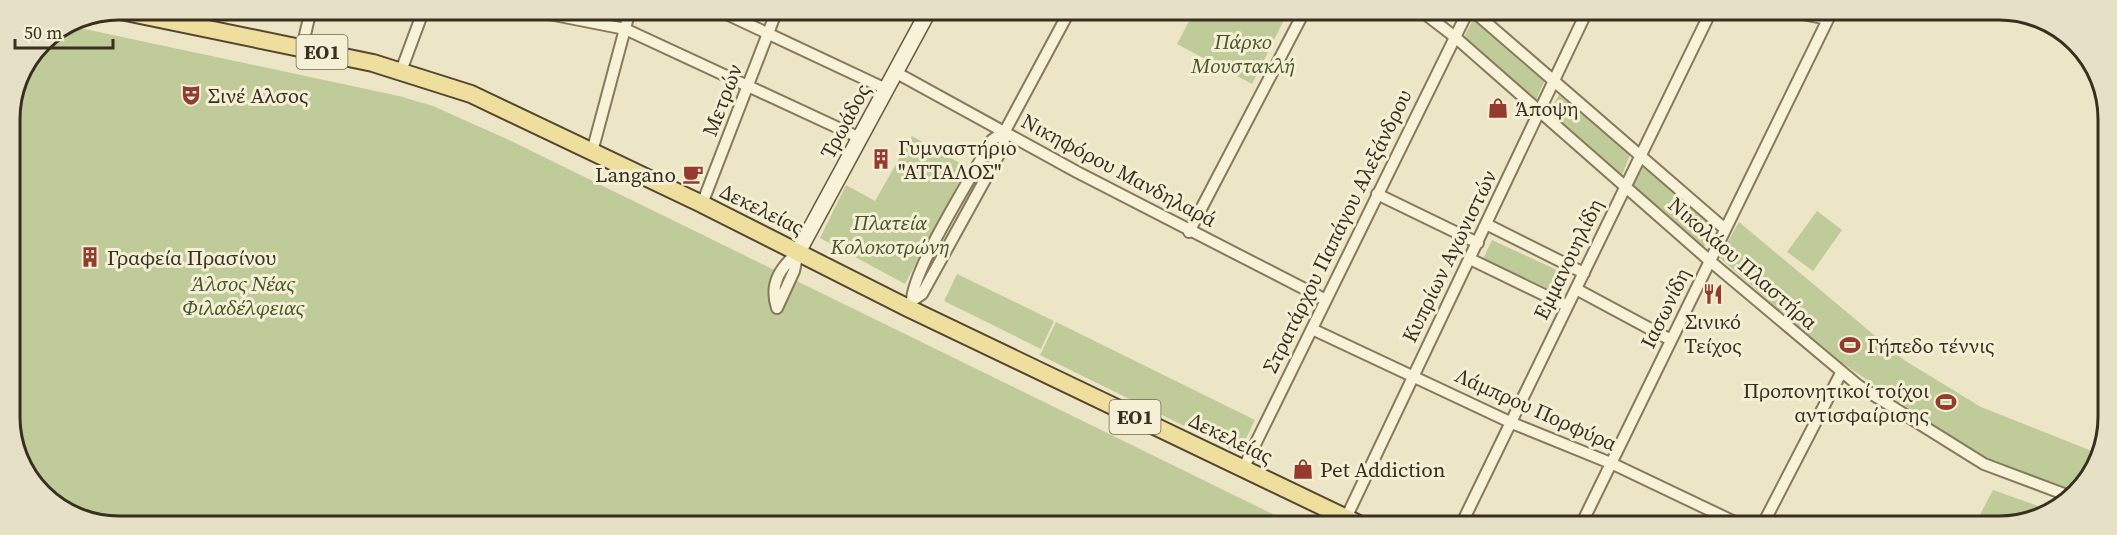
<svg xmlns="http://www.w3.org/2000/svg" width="2117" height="535" viewBox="0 0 2117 535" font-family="'Source Serif 4',serif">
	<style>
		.green { fill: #c0cb9a }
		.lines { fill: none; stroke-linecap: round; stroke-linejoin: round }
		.street-casing { stroke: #88795c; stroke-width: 14 }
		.secondary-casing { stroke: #6a5a3f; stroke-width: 18 }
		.primary-casing { stroke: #564630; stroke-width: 20 }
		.street { stroke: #f8f2d9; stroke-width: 10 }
		.secondary { stroke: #f8f2d9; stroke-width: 15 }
		.primary { stroke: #efdf9f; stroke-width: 16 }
		.labels { text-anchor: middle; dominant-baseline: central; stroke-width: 6; stroke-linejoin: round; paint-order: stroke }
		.shield { fill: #f5efd6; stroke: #716957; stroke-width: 1.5 }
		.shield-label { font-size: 20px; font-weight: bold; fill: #392f20 }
		.park-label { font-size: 21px; font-style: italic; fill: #445527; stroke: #f5efd6 }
		.poi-label { font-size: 21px; fill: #392f20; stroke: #f5efd6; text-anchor: start }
		.street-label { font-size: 21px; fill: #392f20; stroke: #f5efd6 }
		.rim { fill: none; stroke: #392f20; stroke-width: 3 }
	</style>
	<rect width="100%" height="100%" fill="#ede6c6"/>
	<path class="green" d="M1195,10h94l-37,74 -75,-40z
		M1473,20l72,60 -9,20 -72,-63z
		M66,25l333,71 34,10 76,34 786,385 -1198,-1 -56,-30 -30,-56 -2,-326 32,-71z
		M1560,93l70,62 -8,20 -72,-64z
		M912,136l55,31 -62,117 -85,-46 26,-53 29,16z
		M1644,164l71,61 -11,22 -72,-61z
		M1817,211l25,19 -29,41 -26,-19z
		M1739,222l165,138 77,47 116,46 -22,38 -99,-37 -144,-98 -113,-99z
		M1492,240l76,35 -9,19 -76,-35z
		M957,274l97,47 -13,28 -97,-48z
		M1056,322l199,98 -16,33 -199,-98z
		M1993,490l54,19 -42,17h-31z"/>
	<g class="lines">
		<g class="street-casing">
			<path id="street" d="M524,9l101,20 235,109
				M718,10l168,79
				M1420,10l35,27 255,224 149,125 125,78 88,33
				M1473,11l252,218
				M1787,11l41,8
				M198,27l4,-18
				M302,48l9,-39
				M401,71l23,-62
				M895,72l182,100 249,128
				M592,152l38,-142
				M1377,194l101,49
				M702,204l75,-194
				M1486,224l98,49
				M1189,232l116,-222
				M1470,259l97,47
				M1576,289l95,51
				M912,301c0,-31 62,-128 80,-161l13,-9
				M777,308c-8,-24 3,-40 21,-56
				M777,308l17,-37 4,-19
				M908,308l4,-7 10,-7 81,-147 2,-16 65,-121
				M1312,329l200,94 101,41 130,62
				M1243,469l225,-458
				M1346,518l241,-507
				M1461,525l250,-514
				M1581,525l251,-514
				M1762,526l79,-153"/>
		</g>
		<g class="secondary-casing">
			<path id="secondary" d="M798,252l131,-242"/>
		</g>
		<g class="primary-casing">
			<path id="primary" d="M116,10l257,53 98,31 231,110 206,104 453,217"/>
		</g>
		<use href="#street" class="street"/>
		<use href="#secondary" class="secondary"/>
		<use href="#primary" class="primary"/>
	</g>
	<defs>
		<g id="theatre-bare" transform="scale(1.62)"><path d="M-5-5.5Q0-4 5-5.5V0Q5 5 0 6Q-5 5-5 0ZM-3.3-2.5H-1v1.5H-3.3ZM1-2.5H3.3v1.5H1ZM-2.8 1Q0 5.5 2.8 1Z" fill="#96392e" stroke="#f5efd6" stroke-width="2.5" paint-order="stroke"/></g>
		<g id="shop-bare" transform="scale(1.62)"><path d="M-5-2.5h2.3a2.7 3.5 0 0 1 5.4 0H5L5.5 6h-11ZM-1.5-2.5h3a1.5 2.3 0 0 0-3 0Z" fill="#96392e" stroke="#f5efd6" stroke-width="2.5" paint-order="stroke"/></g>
		<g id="building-bare" transform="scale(1.62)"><path d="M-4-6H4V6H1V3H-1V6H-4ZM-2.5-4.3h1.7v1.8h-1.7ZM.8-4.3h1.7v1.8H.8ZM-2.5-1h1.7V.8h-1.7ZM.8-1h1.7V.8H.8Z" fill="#96392e" stroke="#f5efd6" stroke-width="2.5" paint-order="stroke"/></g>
		<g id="cafe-bare" transform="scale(1.62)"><path d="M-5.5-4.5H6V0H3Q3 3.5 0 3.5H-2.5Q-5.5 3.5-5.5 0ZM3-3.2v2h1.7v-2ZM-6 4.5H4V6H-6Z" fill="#96392e" stroke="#f5efd6" stroke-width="2.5" paint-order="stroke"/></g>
		<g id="restaurant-bare" transform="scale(1.62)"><path d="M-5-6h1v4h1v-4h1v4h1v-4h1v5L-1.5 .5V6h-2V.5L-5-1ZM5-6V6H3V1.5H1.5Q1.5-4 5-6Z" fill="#96392e" stroke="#f5efd6" stroke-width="2.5" paint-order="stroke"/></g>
		<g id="stadium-bare" transform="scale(1.62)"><path d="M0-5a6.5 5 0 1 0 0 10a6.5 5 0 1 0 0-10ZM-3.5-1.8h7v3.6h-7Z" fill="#96392e" stroke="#f5efd6" stroke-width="2.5" paint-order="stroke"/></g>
	</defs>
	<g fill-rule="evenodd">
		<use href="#theatre-bare" x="191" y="95"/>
		<use href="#shop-bare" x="1498" y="108"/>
		<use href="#building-bare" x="881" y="159"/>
		<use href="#cafe-bare" x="693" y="174"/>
		<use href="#building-bare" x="90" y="257"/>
		<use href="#restaurant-bare" x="1713" y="294"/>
		<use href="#stadium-bare" x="1850" y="345"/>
		<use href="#stadium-bare" x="1946" y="402"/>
		<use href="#shop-bare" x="1303" y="469"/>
	</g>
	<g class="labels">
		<g class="shield">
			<rect x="296.5" y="35" width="51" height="34" rx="4.5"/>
			<rect x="1109.5" y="400" width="51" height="34" rx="4.5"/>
		</g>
		<g class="shield-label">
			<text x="322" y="52">ΕΟ1</text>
			<text x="1135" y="417">ΕΟ1</text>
		</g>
		<g class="park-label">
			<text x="1243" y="41">Πάρκο<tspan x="1243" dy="24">Μουστακλή</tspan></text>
			<text x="890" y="222">Πλατεία<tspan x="890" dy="24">Κολοκοτρώνη</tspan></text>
			<text x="243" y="283">Άλσος Νέας<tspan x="243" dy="24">Φιλαδέλφειας</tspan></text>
		</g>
		<g class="poi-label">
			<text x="208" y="95">Σινέ Αλσος</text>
			<text x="1515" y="108">Άποψη</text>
			<text x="898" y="147">Γυμναστήριο<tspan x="898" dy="24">"ΑΤΤΑΛΟΣ"</tspan></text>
			<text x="676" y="174" text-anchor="end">Langano</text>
			<text x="107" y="257">Γραφεία Πρασίνου</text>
			<text x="1713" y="321" text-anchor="middle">Σινικό<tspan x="1713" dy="24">Τείχος</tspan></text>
			<text x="1867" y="345">Γήπεδο τέννις</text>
			<text x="1929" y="390" text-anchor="end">Προπονητικοί τοίχοι<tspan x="1929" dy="24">αντισφαίρισης</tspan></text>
			<text x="1320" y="469">Pet Addiction</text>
		</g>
		<g class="street-label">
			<text transform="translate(722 100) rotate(-69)">Μετρών</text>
			<text transform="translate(845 121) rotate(-62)">Τρωάδος</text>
			<text transform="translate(1119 170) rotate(28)">Νικηφόρου Μανδηλαρά</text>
			<text transform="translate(762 209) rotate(26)">Δεκελείας</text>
			<text transform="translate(1337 231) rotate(-64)">Στρατάρχου Παπάγου Αλεξάνδρου</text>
			<text transform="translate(1449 256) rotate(-64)">Κυπρίων Αγωνιστών</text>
			<text transform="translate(1568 259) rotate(-64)">Εμμανουηλίδη</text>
			<text transform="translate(1743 263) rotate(41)">Νικολάου Πλαστήρα</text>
			<text transform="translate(1665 308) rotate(-64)">Ιασωνίδη</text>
			<text transform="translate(1536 409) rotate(24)">Λάμπρου Πορφύρα</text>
			<text transform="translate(1231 438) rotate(26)">Δεκελείας</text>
		</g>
	</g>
	<path d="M0 0H2117V535H0ZM119 20H1999A99 99 0 0 1 2098 119V417A99 99 0 0 1 1999 516H119A99 99 0 0 1 20 417V119A99 99 0 0 1 119 20Z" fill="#e6e0c7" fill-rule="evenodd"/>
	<path class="rim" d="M119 20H1999A99 99 0 0 1 2098 119V417A99 99 0 0 1 1999 516H119A99 99 0 0 1 20 417V119A99 99 0 0 1 119 20Z"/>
	<path d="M15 39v9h98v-9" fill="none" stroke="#392f20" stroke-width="3"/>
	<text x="24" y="39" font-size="18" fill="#392f20" stroke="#f5efd6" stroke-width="4.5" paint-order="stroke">50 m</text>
</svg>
